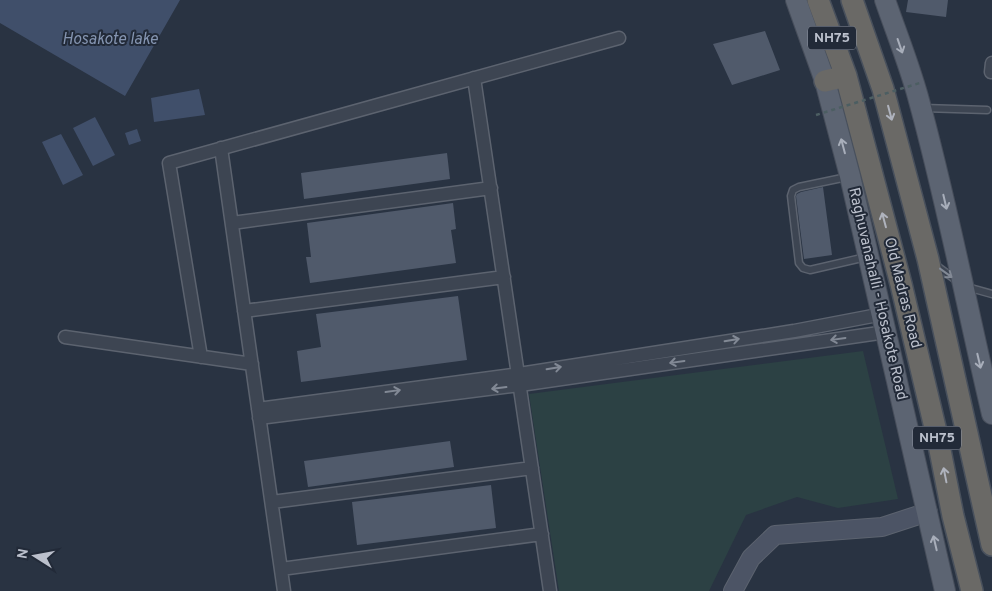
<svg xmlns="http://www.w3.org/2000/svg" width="992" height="591" viewBox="0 0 992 591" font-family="Overpass,sans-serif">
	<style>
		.green { fill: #2c4144 }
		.water { fill: #404f6a }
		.building { fill: #505a6b }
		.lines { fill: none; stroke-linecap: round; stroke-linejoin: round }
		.service-casing { stroke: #5c636f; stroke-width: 9 }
		.minor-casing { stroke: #5c636f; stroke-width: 15 }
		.secondary-casing { stroke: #5c636f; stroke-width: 20 }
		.primary-casing { stroke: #474e5b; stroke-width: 22 }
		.trunk-casing { stroke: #48505c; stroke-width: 24 }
		.service { stroke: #3d4552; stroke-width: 6 }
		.minor { stroke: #3d4552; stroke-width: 12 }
		.secondary { stroke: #4c5465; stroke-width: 18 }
		.primary { stroke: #5c6472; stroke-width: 20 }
		.trunk { stroke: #6a6966; stroke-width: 21 }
		.path-bridge { stroke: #4c5e62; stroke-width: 2.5; stroke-dasharray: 4 4; stroke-linecap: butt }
		.oneway { stroke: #a8aeba }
		.oneway2 { stroke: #afb3bd }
		.oneway3 { stroke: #828995 }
		.labels { text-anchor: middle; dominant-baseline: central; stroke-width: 4; stroke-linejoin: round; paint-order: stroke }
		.shield { fill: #222a38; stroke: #8d93a0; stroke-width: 1 }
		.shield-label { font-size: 14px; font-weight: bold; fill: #bbc0cc }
		.street-label { font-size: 15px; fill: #bbc0cc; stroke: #222a38 }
		.water-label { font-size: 16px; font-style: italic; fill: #8595b1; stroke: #222a38 }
	</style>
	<rect width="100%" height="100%" fill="#293342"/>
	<path class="green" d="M863,351l35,148 -60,9 -41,-11 -51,18 -37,76h-150l-30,-197z"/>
	<path class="water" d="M0,0h180l-55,96 -125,-73z
		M199,89l6,26 -51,7 -3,-24z
		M95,117l20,38 -22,11 -20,-38z
		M137,129l4,12 -12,4 -4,-12z
		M61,134l22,41 -20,10 -21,-43z"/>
	<path class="building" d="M908,0h40l-2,17 -40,-5z
		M765,31l15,39 -48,15 -19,-41z
		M447,153l3,26 -146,20 -3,-26z
		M823,187l9,68 -28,4 -8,-63 1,-2 4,-2z
		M453,203l3,26 -5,1 5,33 -146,20 -4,-26h5l-4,-34z
		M458,296l9,64 -166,22 -4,-31 24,-4 -5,-33z
		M450,441l4,26 -146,20 -4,-26z
		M491,485l5,43 -139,17 -5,-43z"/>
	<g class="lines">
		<g class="service-casing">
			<path id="service" d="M923,108l64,2
				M847,177l-48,10 -6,3 -2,6 8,67 4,5 7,2 56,-13
				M934,264l22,16
				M967,287l25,7"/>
		</g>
		<g class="minor-casing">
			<path id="minor" d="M991,72l1,-9
				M474,78l76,513
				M221,148l63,443
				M232,223l259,-35
				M244,311l260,-34
				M65,337l187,27
				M201,357l-32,-194 450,-125
				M258,409l261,-35 275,-43 89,-17
				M259,418l261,-33 366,-53
				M272,502l260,-34
				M281,569l261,-35"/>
		</g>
		<g class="secondary-casing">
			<path id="secondary" d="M733,591l18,-33 24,-23 107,-8 46,-15"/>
		</g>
		<g class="primary-casing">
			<path id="primary" d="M796,0l29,81 25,95 95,415
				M885,0c11,32 24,64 33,97 29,105 49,211 74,317"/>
		</g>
		<g class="trunk-casing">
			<path id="trunk" d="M818,0l28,76 55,208 37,156 15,76 19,75
				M852,0l31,89 45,170 64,286
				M825,81l21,-5"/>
		</g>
		<use href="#service" class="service"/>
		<use href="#minor" class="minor"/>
		<use href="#secondary" class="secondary"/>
		<use href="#primary" class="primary"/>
		<use href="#trunk" class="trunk"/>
		<path class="path-bridge" d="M816,115l107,-33"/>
	</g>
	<defs><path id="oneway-shaft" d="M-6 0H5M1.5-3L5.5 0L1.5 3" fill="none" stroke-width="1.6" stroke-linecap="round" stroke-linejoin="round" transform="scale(1.25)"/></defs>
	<g class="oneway">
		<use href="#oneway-shaft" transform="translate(900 46) rotate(71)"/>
		<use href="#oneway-shaft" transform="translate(843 146) rotate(-105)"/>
		<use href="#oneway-shaft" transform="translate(945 202) rotate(77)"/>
		<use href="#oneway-shaft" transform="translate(979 361) rotate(77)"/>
		<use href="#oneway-shaft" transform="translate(935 543) rotate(-103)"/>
	</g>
	<g class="oneway2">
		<use href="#oneway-shaft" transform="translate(890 113) rotate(75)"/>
		<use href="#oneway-shaft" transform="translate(884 220) rotate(-105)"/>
		<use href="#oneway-shaft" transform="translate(945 475) rotate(-101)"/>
	</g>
	<g class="oneway3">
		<use href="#oneway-shaft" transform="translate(946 273) rotate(36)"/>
		<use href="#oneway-shaft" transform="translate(838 339) rotate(172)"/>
		<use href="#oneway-shaft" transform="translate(732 340) rotate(-9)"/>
		<use href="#oneway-shaft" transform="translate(677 362) rotate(172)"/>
		<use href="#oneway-shaft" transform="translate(554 368) rotate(-9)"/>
		<use href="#oneway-shaft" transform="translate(499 388) rotate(173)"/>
		<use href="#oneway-shaft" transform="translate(393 391) rotate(-8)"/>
	</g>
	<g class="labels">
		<g class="shield">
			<rect x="808" y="26.5" width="48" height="23" rx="4"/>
			<rect x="913" y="426.5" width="48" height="23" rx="4"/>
		</g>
		<g class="shield-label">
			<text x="832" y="38">NH75</text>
			<text x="937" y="438">NH75</text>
		</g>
		<g class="street-label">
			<text transform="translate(902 293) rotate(76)">Old Madras Road</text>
			<text transform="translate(877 294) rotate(77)">Raghuvanahalli - Hosakote Road</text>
		</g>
		<g class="water-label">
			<text x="110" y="40">Hosakote lake</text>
		</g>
	</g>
	<g transform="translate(35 556) rotate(281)" stroke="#222a38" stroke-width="4" paint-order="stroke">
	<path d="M0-4L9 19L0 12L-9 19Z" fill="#bbc0cc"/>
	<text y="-8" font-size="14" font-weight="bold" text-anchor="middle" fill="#bbc0cc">N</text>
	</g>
</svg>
